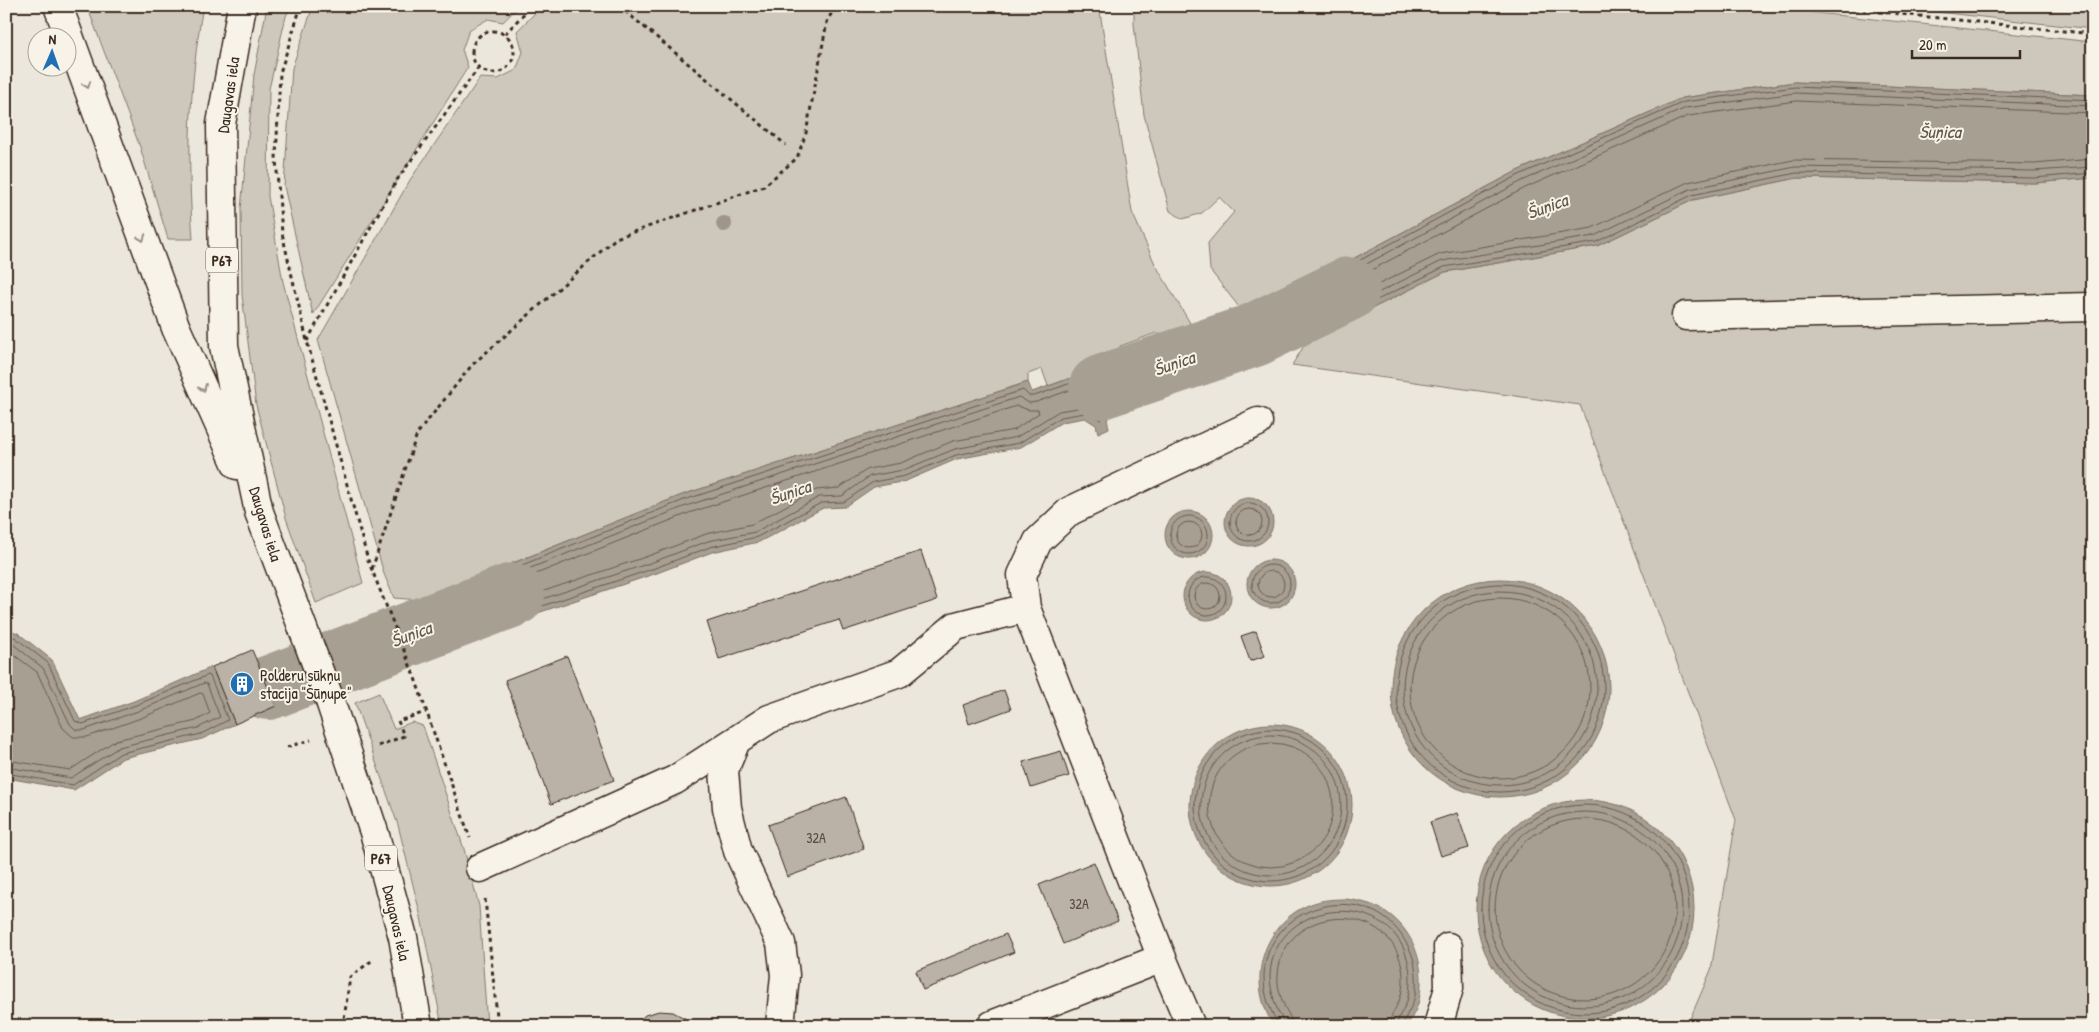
<svg xmlns="http://www.w3.org/2000/svg" width="2099" height="1032" viewBox="0 0 2099 1032" font-family="'Patrick Hand',sans-serif">
	<style>
		.green { fill: #cec8bc; stroke: #84796d }
		.water { fill: #a89f93; stroke: #7c7064 }
		.lines { fill: none; stroke-linecap: round; stroke-linejoin: round }
		.shore { stroke: #67594d; stroke-width: 1 }
		.river { stroke: #a89f93; stroke-width: 64 }
		.building { fill: #bab2a7; stroke: #3b2a1e }
		.minor-casing { stroke: #3b2a1e; stroke-width: 31 }
		.major-casing { stroke: #3b2a1e; stroke-width: 31 }
		.path { stroke: #3b2a1e; stroke-width: 3; stroke-dasharray: 4 4; stroke-linecap: butt }
		.minor { stroke: #f7f3e8; stroke-width: 28 }
		.major { stroke: #f7f3e8; stroke-width: 28 }
		.tree { fill: #9f958a }
		.oneway { stroke: #998e83 }
		.labels { text-anchor: middle; dominant-baseline: central; stroke-width: 4; stroke-linejoin: round; paint-order: stroke }
		.number-label { font-size: 14px; fill: #5b4c40 }
		.shield { fill: #f7f3e8; stroke: #73665b; stroke-width: 1 }
		.shield-label { font-size: 15px; font-weight: bold; fill: #3b2a1e }
		.street-label { font-size: 16px; fill: #3b2a1e; stroke: #f7f3e8 }
		.poi-label { font-size: 16px; fill: #3b2a1e; stroke: #f7f3e8; text-anchor: start }
		.water-label { font-size: 18px; font-style: italic; fill: #615347; stroke: #f7f3e8 }
	</style>
	<rect width="100%" height="100%" fill="#ece7dc"/>
	<filter id="ink" filterUnits="userSpaceOnUse"><feTurbulence type="fractalNoise" baseFrequency=".02" numOctaves="2"/><feDisplacementMap in="SourceGraphic" scale="10" xChannelSelector="R" yChannelSelector="G"/><feConvolveMatrix kernelMatrix="1 2 1 2 8 2 1 2 1" color-interpolation-filters="sRGB"/></filter>
	<g filter="url(#ink)">
		<path class="green" d="M87,6h116c-14,78 -16,154 -10,233h-25l-28,-92z
			M267,6h24l-5,10 -17,73 -1,107 15,86 80,301 -47,20 -30,-85 -30,-113 -14,-110 -1,-86 13,-134z
			M313,6h206l-16,16 -15,-3 -19,11 -7,20 6,17 -155,248 -29,-129 8,-118z
			M542,6h557l33,206 23,52 35,59 -5,4 7,19 -12,5 -24,-18 -36,13 -1,15 -71,25 -6,-17 -14,5v8l-346,113 -261,105 -27,-2 -10,-24 -66,-234 92,-160 70,-102 18,1 18,-9 7,-18 -6,-21z
			M1134,6h615l344,36v53l-298,-13 -113,16 -165,73 -271,145 -36,-46 -2,-27 26,-31 -15,-15 -17,16 -19,6 -13,-8 -26,-96 -10,-91z
			M1881,6h212v23z
			M1797,178l238,5 58,-5v848h-406l24,-56 25,-150 -156,-415 -288,-40 15,-24 138,-69 152,-26 96,-46z
			M379,693l15,36 18,-7 11,4 41,123 15,57 8,120h-45l-21,-109 -23,-92 -43,-122z"/>
		<path class="water" d="M1795,82l298,13v83l-58,5 -238,-5 -104,22 -96,46 -152,26 -138,69 -33,-4 -6,-14 23,-31 226,-121 165,-73z
			M1169,343l11,8 7,16 -5,12 -69,32 -6,9 2,8 -11,5 -2,-8 -11,-7 -23,4 -41,25 -64,12 -51,22 -32,6 -29,20 -22,1 -64,34 -47,10 -55,21 -218,73 -18,-46 261,-105 346,-113 4,10z
			M1225 522a24 24 0 1 1 48 0a24 24 0 1 1-48 0Z
			M1165 535a24 24 0 1 1 48 0a24 24 0 1 1-48 0Z
			M1247 584a24 24 0 1 1 48 0a24 24 0 1 1-48 0Z
			M1183 596a24 24 0 1 1 48 0a24 24 0 1 1-48 0Z
			M1391 688a109 109 0 1 1 218 0a109 109 0 1 1-218 0Z
			M6,629l12,4 34,27 28,60 54,-19 78,-34 23,57 -33,15 -79,19 -49,32 -67,-12z
			M1190 805a81 81 0 1 1 162 0a81 81 0 1 1-162 0Z
			M1476 909a109 109 0 1 1 218 0a109 109 0 1 1-218 0Z
			M1346,899c14,2 28,5 40,13 30,20 41,58 32,92 -2,7 -7,14 -10,21l-134,1c-27,-41 -14,-97 30,-119 14,-7 27,-8 42,-8z"/>
		<g class="lines">
			<path class="shore" d="M2093,100l-298,-13 -111,15 -165,73 -224,120 -21,29 4,8 28,3 138,-68 152,-25 96,-47 104,-22 238,5 59,-5
				M2093,106l-298,-13 -109,15 -164,73 -223,119 -17,24 1,3 22,2 137,-68 152,-25 96,-47 105,-22 239,4 59,-4
				M2093,113l-297,-12 -108,15 -163,72 -221,118 -9,13 9,2 136,-67 152,-26 96,-46 105,-22 241,4 59,-5
				M1168,349l8,5 5,12 -3,9 -68,31 -9,14 -16,-7 -24,4 -42,26 -63,12 -51,21 -32,6 -29,20 -23,1 -64,34 -47,10 -55,21 -211,71 -3,-1 -12,-33 1,-3 254,-102 339,-110 6,6h5z
				M1167,356l4,2 4,8 -2,4 -65,30 -10,12 -14,-5 -25,4 -42,26 -62,12 -52,21 -33,6 -28,20 -23,1 -64,35 -47,9 -55,21 -206,69 -2,-1 -8,-22 1,-3 248,-99 333,-109 10,6 7,-1z
				M1130,376l3,2v3l-28,13 -9,8 -19,-4 2,-3z
				M1017,406l12,4h9l1,3 -25,17 -61,11 -52,22 -33,6 -29,19 -23,2 -64,34 -46,10 -55,21 -199,67 -3,-2 -3,-8 2,-3 241,-96z
				M1230 522a19 19 0 1 1 38 0a19 19 0 1 1-38 0Z
				M1236 522a13 13 0 1 1 26 0a13 13 0 1 1-26 0Z
				M1170 535a19 19 0 1 1 38 0a19 19 0 1 1-38 0Z
				M1176 535a13 13 0 1 1 26 0a13 13 0 1 1-26 0Z
				M1252 584a19 19 0 1 1 38 0a19 19 0 1 1-38 0Z
				M1258 584a13 13 0 1 1 26 0a13 13 0 1 1-26 0Z
				M1188 596a19 19 0 1 1 38 0a19 19 0 1 1-38 0Z
				M1194 596a13 13 0 1 1 26 0a13 13 0 1 1-26 0Z
				M1396 688a104 104 0 1 1 208 0a104 104 0 1 1-208 0Z
				M1403 688a97 97 0 1 1 194 0a97 97 0 1 1-194 0Z
				M1410 688a90 90 0 1 1 180 0a90 90 0 1 1-180 0Z
				M6,634l10,4 32,25 27,58 8,3 53,-19 72,-30 2,1 18,44 -27,14 -80,19 -48,32 -67,-12
				M6,641l7,3 30,24 27,56 6,6h8l54,-19 66,-28 3,1 13,33 -22,11 -79,19 -48,31 -65,-11
				M6,649l31,23 26,56 10,9h14l54,-19 59,-25 3,1 7,19 -14,8 -80,19 -46,30 -64,-10
				M1195 805a76 76 0 1 1 152 0a76 76 0 1 1-152 0Z
				M1201 805a70 70 0 1 1 140 0a70 70 0 1 1-140 0Z
				M1209 805a62 62 0 1 1 124 0a62 62 0 1 1-124 0Z
				M1481 909a104 104 0 1 1 208 0a104 104 0 1 1-208 0Z
				M1488 909a97 97 0 1 1 194 0a97 97 0 1 1-194 0Z
				M1495 909a90 90 0 1 1 180 0a90 90 0 1 1-180 0Z
				M1278,1026c-1,-6 -4,-9 -6,-14 -6,-11 -8,-25 -8,-37 2,-70 99,-97 138,-39 6,9 12,20 13,31 2,12 2,26 -3,38 -3,7 -8,13 -9,21
				M1284,1026c0,-7 -5,-11 -7,-17 -4,-11 -7,-23 -7,-34 4,-80 127,-87 139,-8 2,11 1,24 -2,34 -3,9 -10,16 -10,25
				M1292,1026c0,-9 -5,-13 -8,-21 -4,-9 -7,-20 -6,-30 4,-71 110,-77 124,-8 2,11 1,24 -3,34 -4,9 -9,15 -10,25"/>
			<path class="river" d="M1101,387l153,-52 94,-46
				M268,688l245,-93"/>
		</g>
		<path class="building" d="M921,551l16,49 -94,31 -4,-11 -120,39 -12,-37z
			M1256,631l9,25 -15,5 -9,-25z
			M252,650l24,56 -41,18 -23,-57z
			M567,656l47,124 -63,24 -46,-124z
			M1004,690l7,19 -42,15 -6,-19z
			M1061,751l8,25 -38,12 -8,-26z
			M846,797l18,52 -77,28 -19,-52z
			M1457,813l12,35 -28,8 -11,-34z
			M1094,862l24,59 -55,23 -24,-59z
			M1006,934l8,18 -91,38 -7,-19z
			M659,1011l14,1 13,7 5,7h-58l12,-11z"/>
		<g class="lines">
			<g class="minor-casing">
				<path id="minor" d="M1686,316l407,-9
					M1026,608l136,350 29,68
					M736,741l-12,29 3,38 11,43 43,92 4,32 -5,51
					M480,868l195,-88 94,-61 130,-46 57,-47 70,-18 -4,-33 16,-34 32,-30 188,-89
					M992,1025l170,-67
					M1438,1026l11,-38 -1,-41"/>
			</g>
			<g class="major-casing">
				<path id="major" d="M58,6l118,322 61,137
					M242,6l-21,118 3,222 35,166 69,183 46,137 29,105 15,89"/>
			</g>
			<path class="path" d="M301,6l-21,67 -4,86 6,74 25,108 61,219 47,118 55,160
				M619,6l167,139
				M1823,6l270,28
				M472 52a21 21 0 1 1 42 0a21 21 0 1 1-42 0Z
				M505,34l26,-28
				M307,341l90,-161 82,-113
				M372,569l45,-135 55,-69 144,-127 148,-52 33,-28 9,-25 21,-111 8,-16
				M264,679l20,-8
				M378,746l26,-10 -6,-15 28,-9
				M287,747l24,-7
				M485,899l13,127
				M343,1026l7,-49 24,-18"/>
			<use href="#minor" class="minor"/>
			<use href="#major" class="major"/>
		</g>
		<circle class="tree" cx="724" cy="224" r="8"/>
		<defs><path id="oneway-chevron" d="M-2-3.5L2.5 0L-2 3.5" fill="none" stroke-width="1.6" stroke-linecap="round" stroke-linejoin="round" transform="scale(1.25)"/></defs>
		<g class="oneway">
			<use href="#oneway-chevron" transform="translate(87 85) rotate(70)"/>
			<use href="#oneway-chevron" transform="translate(142 238) rotate(70)"/>
			<use href="#oneway-chevron" transform="translate(203 388) rotate(66)"/>
		</g>
	</g>
	<defs>
		<g id="building-disc" transform="scale(1.25)"><circle r="9.5" fill="#1f6fb2" stroke="#f7f3e8"/><path d="M-4-6H4V6H1V3H-1V6H-4ZM-2.5-4.3h1.7v1.8h-1.7ZM.8-4.3h1.7v1.8H.8ZM-2.5-1h1.7V.8h-1.7ZM.8-1h1.7V.8H.8Z" fill="#fff"/></g>
	</defs>
	<g fill-rule="evenodd">
		<use href="#building-disc" x="242" y="684"/>
	</g>
	<g class="labels">
		<g class="number-label">
			<text x="816" y="837">32A</text>
			<text x="1079" y="903">32A</text>
		</g>
		<g class="shield">
			<rect x="206" y="247.5" width="32" height="25" rx="4"/>
			<rect x="365" y="845.5" width="32" height="25" rx="4"/>
		</g>
		<g class="shield-label">
			<text x="222" y="260">P67</text>
			<text x="381" y="858">P67</text>
		</g>
		<g class="street-label">
			<text transform="translate(228 95) rotate(-82)">Daugavas iela</text>
			<text transform="translate(266 524) rotate(73)">Daugavas iela</text>
			<text transform="translate(397 923) rotate(77)">Daugavas iela</text>
		</g>
		<g class="poi-label">
			<text x="260" y="675">Polderu sūkņu<tspan x="260" dy="18">stacija "Šūņupe"</tspan></text>
		</g>
		<g class="water-label">
			<text x="1940" y="131">Šuņica</text>
			<text transform="translate(1547 206) rotate(-20)">Šuņica</text>
			<text transform="translate(1174 363) rotate(-19)">Šuņica</text>
			<text transform="translate(790 492) rotate(-19)">Šuņica</text>
			<text transform="translate(411 634) rotate(-21)">Šuņica</text>
		</g>
	</g>
	<rect width="2099" height="1032" fill="none" stroke="#f7f3e8" stroke-width="25"/>
	<rect x="12" y="12" width="2074" height="1007" fill="none" stroke="#3b2a1e" stroke-width="2" filter="url(#ink)"/>
	<g transform="translate(52 52) rotate(2)"><circle r="24" fill="#f7f3e8" stroke="#aca397"/>
	<path d="M0-4L9 19L0 12L-9 19Z" fill="#1f6fb2"/>
	<text y="-8" font-size="14" font-weight="bold" text-anchor="middle" fill="#3b2a1e">N</text>
	</g>
	<path d="M1912 50v8h108v-8" fill="none" stroke="#3b2a1e" stroke-width="2.5"/>
	<text x="1919" y="50" font-size="15" fill="#3b2a1e" stroke="#f7f3e8" stroke-width="4" paint-order="stroke">20 m</text>
</svg>
